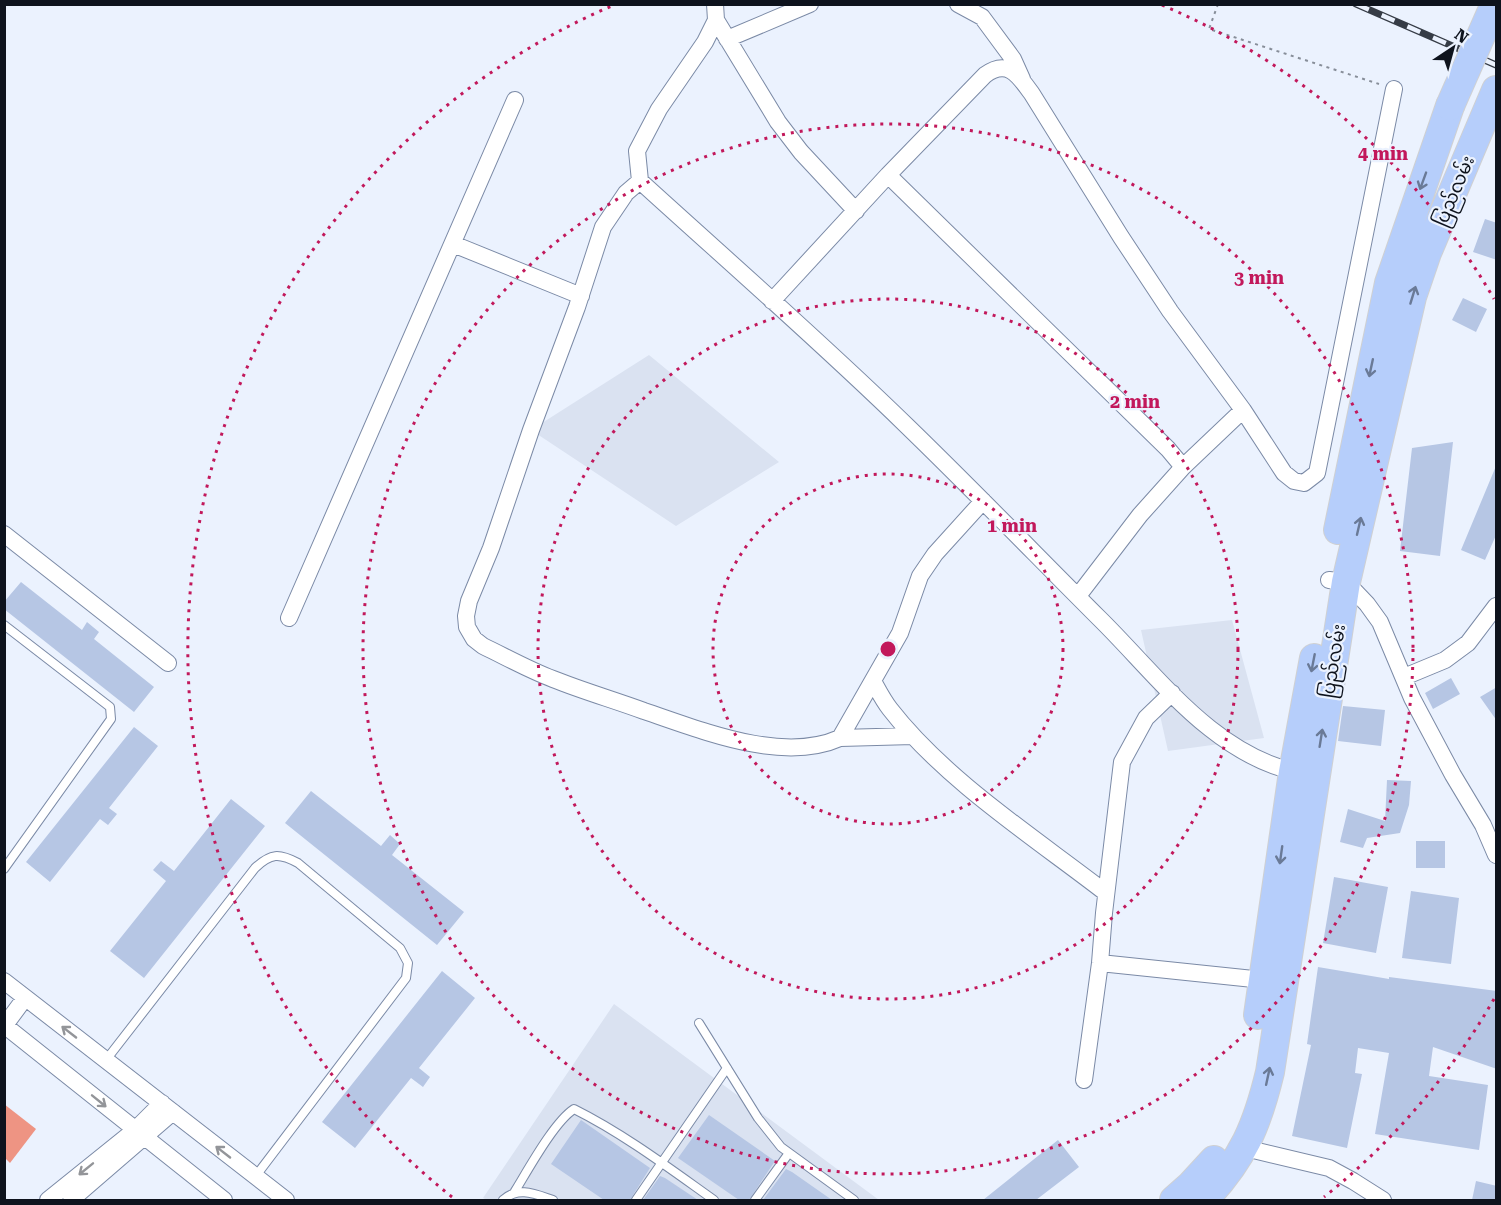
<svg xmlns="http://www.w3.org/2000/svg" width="1501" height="1205" viewBox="0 0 1501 1205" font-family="'Roboto Serif','Noto Sans Myanmar',serif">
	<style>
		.built { fill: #dae2f1 }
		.water { fill: #ee9483 }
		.building { fill: #b6c6e4 }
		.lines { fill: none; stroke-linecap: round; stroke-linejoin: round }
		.service-casing { stroke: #7b8aa6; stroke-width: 10 }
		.minor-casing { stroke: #7b8aa6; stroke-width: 18 }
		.trunk-casing { stroke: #cfd0d2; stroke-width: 30 }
		.path { stroke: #878e99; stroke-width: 2; stroke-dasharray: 3 4.5; stroke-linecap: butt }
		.service { stroke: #fff; stroke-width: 8 }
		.minor { stroke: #fff; stroke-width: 16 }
		.trunk { stroke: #b6cefb; stroke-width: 28 }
		.rail-casing { stroke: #363c46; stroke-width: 7 }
		.rail { stroke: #ebf2fe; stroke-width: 4.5; stroke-dasharray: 14; stroke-linecap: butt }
		.trunk-bridge-casing { stroke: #cfd0d2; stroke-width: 30; stroke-linecap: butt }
		.trunk-bridge { stroke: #b6cefb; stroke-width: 28 }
		.oneway { stroke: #6a7a97 }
		.oneway2 { stroke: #939599 }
		.ring { fill: none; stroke: #c2185b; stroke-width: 3; stroke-dasharray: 3 6 }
		.labels { text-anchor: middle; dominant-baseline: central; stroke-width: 4.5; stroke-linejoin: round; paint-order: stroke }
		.street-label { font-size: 18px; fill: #0e131d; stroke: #ebf2fe }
		.centre { fill: #c2185b; stroke: #ebf2fe; stroke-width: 3 }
		.ring-label { font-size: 18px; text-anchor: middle; font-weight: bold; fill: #c2185b; stroke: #ebf2fe; stroke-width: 4.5; stroke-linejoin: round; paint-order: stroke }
	</style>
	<rect width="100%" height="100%" fill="#ebf2fe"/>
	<path class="built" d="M649,355l130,107 -103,64 -145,-96z
		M1232,620l32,118 -96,13 -27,-121z
		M614,1004l265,196h-392l-4,-2z"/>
	<path class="water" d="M4,1104l32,25 -26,34 -5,-5z"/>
	<path class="building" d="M1485,219l12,4v37l-24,-8z
		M1463,298l24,11 -11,23 -24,-12z
		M1453,442l-13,114 -40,-5 12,-103z
		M1496,466l1,67 -12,27 -24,-10z
		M21,582l61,48 5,-8 12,10 -5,7 60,48 -20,25 -130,-103v-7z
		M1451,678l9,16 -27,15 -8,-16z
		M1497,687v34l-17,-24z
		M1343,706l42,4 -4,36 -43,-5z
		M134,727l24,19 -49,62 8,6 -9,11 -8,-6 -50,63 -24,-20z
		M1387,780l24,1 -2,24 -9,28 -33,5 -4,10 -23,-6 8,-33 37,12z
		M311,791l70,55 9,-11 10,9 -8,11 72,57 -27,33 -152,-122z
		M231,799l34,27 -121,152 -34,-27 56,-70 -13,-11 8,-9 13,10z
		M1416,841h29v27h-29z
		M1334,877l54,10 -12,66 -53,-10z
		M1411,891l48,7 -8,66 -49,-6z
		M1318,967l71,12v-2l108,14v78l-64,-22 -4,29 59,9 -9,65 -104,-16 14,-81 -31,-5 -3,25 7,1 -15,74 -55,-12 19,-91 -4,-1z
		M442,971l33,27 -56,70 11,9 -7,10 -12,-9 -56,70 -33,-26z
		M709,1115l66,46 -26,39h-10l-61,-42z
		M581,1120l69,48 -20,32h-26l-53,-36z
		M1058,1140l21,27 -43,33h-53z
		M786,1169l6,3 40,28h-69z
		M660,1176l5,2 33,22h-55z
		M1476,1181l21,5v14h-25z"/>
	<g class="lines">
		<g class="service-casing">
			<path id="service" d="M4,625l106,82 1,12 -107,150
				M699,1023l59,95 23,29 73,53
				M106,1060l149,-192c16,-15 24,-15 43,-5l102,85 8,15 -2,15 -151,199
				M515,1191c13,-21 39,-69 59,-82 50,25 95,59 140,91
				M503,1200c15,-14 32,-6 50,0
				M636,1200l91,-132
				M755,1200l34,-47"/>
		</g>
		<g class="minor-casing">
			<path id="minor" d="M715,4l1,16 62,102 23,30 55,59
				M958,4l24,13 31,42 9,20
				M716,20l-11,22 -46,67 -22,42 3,30c89,81 181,161 267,245 65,63 128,128 192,192 59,58 115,138 201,155
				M727,39l83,-35
				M888,175l280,274 15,18
				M640,181l-14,12 -23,34 -26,80 -46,123 -40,118 -22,53 -3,15 1,11 7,12 9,7c23,11 46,24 70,33 30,12 61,21 91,32 57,19 138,53 196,27l60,-105 20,-57 15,-22 48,-53
				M453,244l128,52
				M772,301l116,-126 97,-100c23,-17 34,1 47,19l89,143 49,74 73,99 41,63 10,8 10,2 13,-10 77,-384
				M4,534l164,129
				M1329,580l17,2 21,22 13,18 32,76 41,77 30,50 13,30
				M1078,596l62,-81 43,-48 60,-57
				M289,618l226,-518
				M1404,677l41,-17 23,-17 28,-37
				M873,681c5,9 10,19 17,28 55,71 145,129 216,184
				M840,738l73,-2
				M1100,963l163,17
				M4,981l282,219
				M4,1025l220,175
				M5,1025l20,-27
				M1084,1080l16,-117 4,-50 18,-151 24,-44 26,-25
				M1245,1148l84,20 24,13 30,19
				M48,1200l87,-70 27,-27
				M71,1200l102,-88"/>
		</g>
		<g class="trunk-casing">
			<path id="trunk" d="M1338,530l51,-247 61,-177
				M1258,1015l35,-243 21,-114
				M1174,1200l17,-15 23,-25
				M1204,1200c39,-41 53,-74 66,-128l76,-490 66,-285 15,-44 69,-163"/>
		</g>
		<path class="path" d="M1218,4l-9,25 170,55"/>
		<use href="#service" class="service"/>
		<use href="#minor" class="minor"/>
		<use href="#trunk" class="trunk"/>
		<g class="rail-casing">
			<path id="rail" d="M1356,4l140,61"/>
		</g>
		<use href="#rail" class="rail"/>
		<g class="trunk-bridge-casing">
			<path id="trunk-bridge" d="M1450,106l45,-102"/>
		</g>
		<use href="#trunk-bridge" class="trunk-bridge"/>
	</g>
	<defs><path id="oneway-shaft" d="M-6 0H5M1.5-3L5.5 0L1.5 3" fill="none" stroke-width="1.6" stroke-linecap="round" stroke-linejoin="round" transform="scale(1.5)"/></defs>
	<g class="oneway">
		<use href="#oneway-shaft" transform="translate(1423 181) rotate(110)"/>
		<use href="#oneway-shaft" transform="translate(1413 295) rotate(-73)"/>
		<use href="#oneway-shaft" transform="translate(1371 368) rotate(102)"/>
		<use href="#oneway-shaft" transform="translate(1359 526) rotate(-77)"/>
		<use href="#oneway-shaft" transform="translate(1313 663) rotate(101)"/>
		<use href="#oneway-shaft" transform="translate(1321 738) rotate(-81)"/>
		<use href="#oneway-shaft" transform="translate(1281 855) rotate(98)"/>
		<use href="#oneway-shaft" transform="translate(1268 1076) rotate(-78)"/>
	</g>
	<g class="oneway2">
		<use href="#oneway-shaft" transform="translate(69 1032) rotate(-142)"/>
		<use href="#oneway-shaft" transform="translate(99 1101) rotate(39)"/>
		<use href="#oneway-shaft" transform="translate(223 1152) rotate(-142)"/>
		<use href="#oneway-shaft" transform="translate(86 1169) rotate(141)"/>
	</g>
	<g class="ring">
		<circle cx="888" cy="649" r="175"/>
		<circle cx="888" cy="649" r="350"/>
		<circle cx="888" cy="649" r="525"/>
		<path d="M1494 999A700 700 0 0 1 1324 1197M452 1197A700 700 0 0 1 614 5M1162 5A700 700 0 0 1 1494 299"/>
	</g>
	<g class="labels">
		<g class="street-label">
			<text transform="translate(1454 191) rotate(-67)">ပြည်လမ်း</text>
			<text transform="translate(1333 661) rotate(-81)">ပြည်လမ်း</text>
		</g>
	</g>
	<circle cx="888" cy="649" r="9" class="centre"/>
	<g class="ring-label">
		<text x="1383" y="160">4 min</text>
		<text x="1259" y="284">3 min</text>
		<text x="1135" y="408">2 min</text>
		<text x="1012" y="532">1 min</text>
	</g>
	<rect width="1501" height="1205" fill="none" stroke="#0e131d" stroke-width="12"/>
	<g transform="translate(1453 48) rotate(36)" stroke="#ebf2fe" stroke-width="4.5" paint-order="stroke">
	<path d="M0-4.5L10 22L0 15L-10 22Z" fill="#0e131d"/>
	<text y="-9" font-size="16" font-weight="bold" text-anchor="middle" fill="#0e131d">N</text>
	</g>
</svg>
